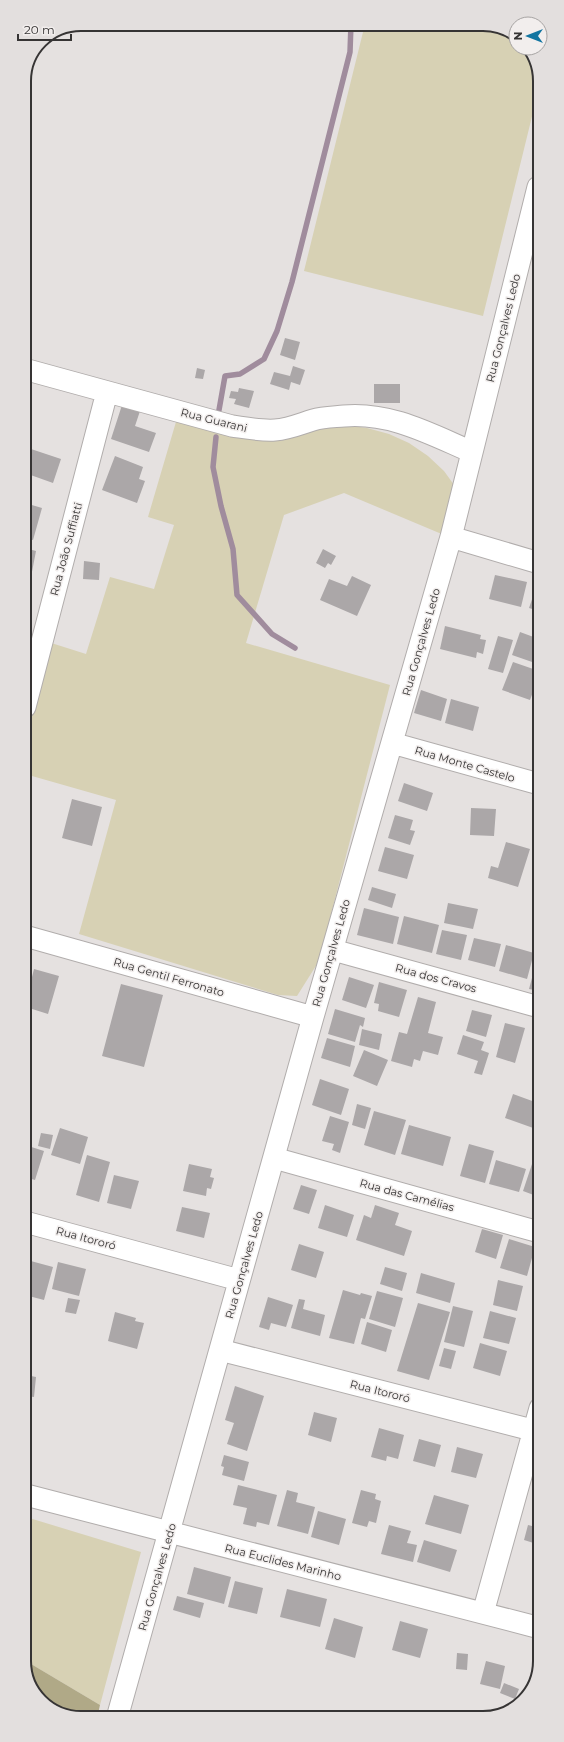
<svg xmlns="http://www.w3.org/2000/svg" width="564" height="1742" viewBox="0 0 564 1742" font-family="Montserrat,sans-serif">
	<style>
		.green { fill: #d7d1b4 }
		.forest { fill: #b0a987 }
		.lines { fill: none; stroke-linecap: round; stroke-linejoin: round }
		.stream { stroke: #a08c9d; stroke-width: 5.5 }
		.building { fill: #aba7a8 }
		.minor-casing { stroke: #b1adac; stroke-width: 23 }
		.minor { stroke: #fff; stroke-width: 21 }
		.labels { text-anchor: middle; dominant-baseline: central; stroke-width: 3; stroke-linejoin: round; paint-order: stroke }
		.street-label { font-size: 11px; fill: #363434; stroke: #f2eeed }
		.rim { fill: none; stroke: #363434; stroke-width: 2 }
	</style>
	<rect width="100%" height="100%" fill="#e5e1e0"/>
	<path class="green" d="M365,24h94l57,14v10h11l11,19v25l-55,224 -179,-45z
		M178,415l102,26 21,-9 22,-5 22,-2 22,3 22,6 20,9 19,13 16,15 13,18 -13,46 -100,-42 -60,22 -38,128 144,42 -71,276 -22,35 -19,-1 -199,-61 37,-134 -91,-26v-61l20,-72 41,13 24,-77 44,12 20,-64 -26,-8z
		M26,1517l115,35 -41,153 -74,-44z"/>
	<path class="forest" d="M26,1661l74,44 -3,13h-20l-33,-14 -18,-29z"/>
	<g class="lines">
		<path class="stream" d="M219,410l6,-34 15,-2 24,-15 13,-28 15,-49 58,-230 1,-28
			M216,437l-3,30 8,39 12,43 4,46 35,39 23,14"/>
	</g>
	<path class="building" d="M285,338l15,4 -5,18 -15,-5z
		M293,366l12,4 -5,15 -9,-3 -2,8 -19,-6 4,-12 16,4z
		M197,368l8,2 -2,9 -8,-1z
		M374,384h26v19h-26z
		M239,388l15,3 -5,17 -15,-4 2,-5 -7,-1 2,-7 7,1z
		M122,405l18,6 -5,15 21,7 -7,19 -38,-13z
		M31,449l30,10 -8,24 -28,-10z
		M115,456l28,11 -4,12 6,2 -8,22 -35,-13z
		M25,503l17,5 -9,32 -8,-2z
		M25,548l11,3 -5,26 -6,-2z
		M323,549l13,7 -5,9 -3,-2 -3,5 -9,-5z
		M84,561l16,2 -1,17 -16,-1z
		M495,575l32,7 -6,25 -32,-8z
		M352,576l19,9 -14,31 -37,-16 9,-21 18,7z
		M539,579v32l-10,-3z
		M445,626l36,9 -1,4 6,1 -3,14 -6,-2 -1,6 -36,-9z
		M520,632l19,7v13l-4,11 -23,-8z
		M498,636l15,4 -10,33 -15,-4z
		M513,662l26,9v5l-9,24 -28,-10z
		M421,690l26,9 -6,22 -27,-8z
		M451,699l28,8 -6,24 -28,-8z
		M404,783l29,10 -6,18 -29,-10z
		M72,799l30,8 -10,39 -30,-8z
		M471,808l25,1 -2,27 -24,-1z
		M395,815l18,5 -3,10 5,1 -5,14 -22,-7z
		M506,842l24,7 -12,38 -30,-9 3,-12 7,2z
		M385,847l29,8 -7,24 -29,-8z
		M372,887l24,7 -4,14 -24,-8z
		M448,903l30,6 -5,20 -29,-6z
		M364,908l35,9 -6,27 -36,-9z
		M404,916l35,9 -7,28 -35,-9z
		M442,930l25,5 -6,25 -25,-6z
		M474,938l27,6 -6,23 -27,-7z
		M506,945l28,8 -7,26 -28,-8z
		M539,952v39l-10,-2z
		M34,969l25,7 -11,38 -19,-6 -4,12v-28l3,1z
		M349,977l25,8 -8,23 -24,-8z
		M379,982l28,8 -8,27 -21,-6 1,-7 -5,-1z
		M121,984l42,11 -19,72 -42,-11z
		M418,997l18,5 -8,31 15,4 -5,18 -15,-4 -3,10 -6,-2 -2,8 -21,-6 8,-29 8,2z
		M335,1009l30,9 -2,9 -3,-2 -5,17 -27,-8z
		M472,1010l20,5 -6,22 -20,-6z
		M505,1023l20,5 -10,35 -19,-6z
		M362,1029l20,5 -3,16 -20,-5z
		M463,1035l21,7 -3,8 8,3 -7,22 -8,-2 4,-12 -21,-7z
		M327,1038l28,8 -5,21 -29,-9z
		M364,1050l24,10 -11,26 -24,-10z
		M320,1079l29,10 -8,26 -29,-10z
		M513,1094l22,8 2,-8 2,1v25l-3,9 -31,-11z
		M357,1104l14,4 -6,21 -13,-4z
		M374,1111l32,9 -11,35 -31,-10z
		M330,1116l19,6 -9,31 -8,-3 2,-6 -12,-3z
		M409,1125l42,12 -8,29 -42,-12z
		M60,1128l28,9 -8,27 -29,-9z
		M41,1133l12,2 -3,14 -12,-3z
		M539,1143v54l-16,-6z
		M469,1144l25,7 -9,32 -25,-7z
		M25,1145l19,6 -9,29 -10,-3z
		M87,1155l23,7 -11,40 -23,-7z
		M496,1160l30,9 -7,23 -30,-8z
		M189,1164l23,5 -2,8 4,1 -3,11 -4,-1 -1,8 -23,-5z
		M114,1175l25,6 -8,28 -24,-6z
		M301,1185l16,5 -8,24 -16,-5z
		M325,1205l29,10 -7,22 -29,-9z
		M375,1205l24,8 -4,12 17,6 -8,25 -48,-16 8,-25 7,3z
		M182,1207l28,6 -6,25 -28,-7z
		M482,1229l21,6 -7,24 -21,-7z
		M509,1239l26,8 -8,29 -27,-8z
		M299,1244l25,8 -8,26 -25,-8z
		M27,1260l26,7 -9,33 -19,-5v-28z
		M58,1262l28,7 -7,27 -27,-7z
		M385,1267l22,6 -5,18 -22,-7z
		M421,1273l34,10 -5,20 -34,-10z
		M498,1280l25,6 -6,25 -24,-6z
		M343,1290l17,5 1,-2 11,3 -7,23 -4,-1 -7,26 -25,-6z
		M377,1291l26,7 -8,29 -26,-8z
		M268,1297l25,8 -7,22 -15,-4 -2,7 -10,-3z
		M68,1298l12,2 -4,14 -11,-2z
		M299,1299l6,1 -2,9 22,6 -5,21 -29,-8z
		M418,1303l32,9 -21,68 -32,-9z
		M453,1306l20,5 -9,36 -20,-5z
		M490,1311l26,7 -7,26 -26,-6z
		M115,1312l21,6 -1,3 9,2 -7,26 -29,-8z
		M367,1322l25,8 -6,22 -25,-8z
		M480,1343l27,8 -7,25 -27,-8z
		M444,1348l12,3 -5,18 -12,-3z
		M26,1375l10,2 -2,20 -8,-1z
		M235,1386l29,10 -17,55 -20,-7 7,-21 -9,-3z
		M314,1412l23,6 -6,24 -23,-7z
		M379,1428l25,7 -6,24 -11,-3 -1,5 -15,-4z
		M419,1439l22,6 -6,22 -22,-6z
		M457,1447l26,7 -7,24 -25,-6z
		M224,1455l25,7 -5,19 -22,-6 2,-8 -3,-1z
		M238,1485l39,10 -8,30 -12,-3 -1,5 -13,-3 4,-16 -14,-3z
		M287,1490l11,3 -2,9 19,5 -7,27 -31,-8z
		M361,1490l15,4 -1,5 6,2 -5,22 -7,-2 -2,6 -15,-4z
		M434,1495l35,10 -8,29 -36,-10z
		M318,1511l28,8 -7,26 -28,-8z
		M389,1525l22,6 -4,12 10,2 -4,17 -32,-8z
		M528,1525l12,3v17l-16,-5z
		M424,1540l33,10 -7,22 -33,-10z
		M194,1567l37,10 -7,27 -37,-10z
		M235,1581l28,7 -6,26 -29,-7z
		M287,1589l40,10 -7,28 -40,-10z
		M177,1596l27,7 -4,15 -27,-8z
		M334,1618l29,9 -8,31 -30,-9z
		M400,1621l28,8 -8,29 -28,-8z
		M457,1653l11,1 -1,16 -11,-1z
		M486,1661l19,5 -5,23 -20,-5z
		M504,1683l15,6 -4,10 -15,-6z"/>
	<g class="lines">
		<g class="minor-casing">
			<path id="minor" d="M24,369l208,57c14,2 29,5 43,4 14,-1 25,-6 38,-10 10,-3 21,-3 31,-4 47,-4 86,18 128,36
				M451,537l88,26
				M25,707l82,-315
				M392,743l147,41
				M25,936l288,81
				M333,950l206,57
				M274,1158l265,74
				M25,1222l214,58
				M220,1350l320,82
				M26,1495l514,133
				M483,1613l57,-205
				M117,1718l196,-701 138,-480 87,-350"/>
		</g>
		<use href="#minor" class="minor"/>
	</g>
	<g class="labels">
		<g class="street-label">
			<text transform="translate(503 328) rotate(-76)">Rua Gonçalves Ledo</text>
			<text transform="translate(214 420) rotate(14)">Rua Guarani</text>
			<text transform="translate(66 549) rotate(-75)">Rua João Suffiatti</text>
			<text transform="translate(421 642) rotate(-74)">Rua Gonçalves Ledo</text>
			<text transform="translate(465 764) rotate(16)">Rua Monte Castelo</text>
			<text transform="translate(331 953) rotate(-74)">Rua Gonçalves Ledo</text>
			<text transform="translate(169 977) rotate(16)">Rua Gentil Ferronato</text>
			<text transform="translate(436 978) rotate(15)">Rua dos Cravos</text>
			<text transform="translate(407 1195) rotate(15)">Rua das Camélias</text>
			<text transform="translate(86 1238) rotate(15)">Rua Itororó</text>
			<text transform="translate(244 1265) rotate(-74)">Rua Gonçalves Ledo</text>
			<text transform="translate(380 1391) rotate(14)">Rua Itororó</text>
			<text transform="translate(283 1562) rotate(14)">Rua Euclides Marinho</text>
			<text transform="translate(157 1577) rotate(-74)">Rua Gonçalves Ledo</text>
		</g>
	</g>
	<path d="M0 0H564V1742H0ZM81 31H483A50 50 0 0 1 533 81V1661A50 50 0 0 1 483 1711H81A50 50 0 0 1 31 1661V81A50 50 0 0 1 81 31Z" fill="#e3dfde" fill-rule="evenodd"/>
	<path class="rim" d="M81 31H483A50 50 0 0 1 533 81V1661A50 50 0 0 1 483 1711H81A50 50 0 0 1 31 1661V81A50 50 0 0 1 81 31Z"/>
	<g transform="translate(528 36) rotate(270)"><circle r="19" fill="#f2eeed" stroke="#a7a4a3"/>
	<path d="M0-3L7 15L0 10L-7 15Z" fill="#1275a1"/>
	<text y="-6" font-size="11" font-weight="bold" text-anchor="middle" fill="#363434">N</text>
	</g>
	<path d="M18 34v6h53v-6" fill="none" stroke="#363434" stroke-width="2"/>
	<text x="24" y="34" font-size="12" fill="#363434" stroke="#f2eeed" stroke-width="3" paint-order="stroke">20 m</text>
</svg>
